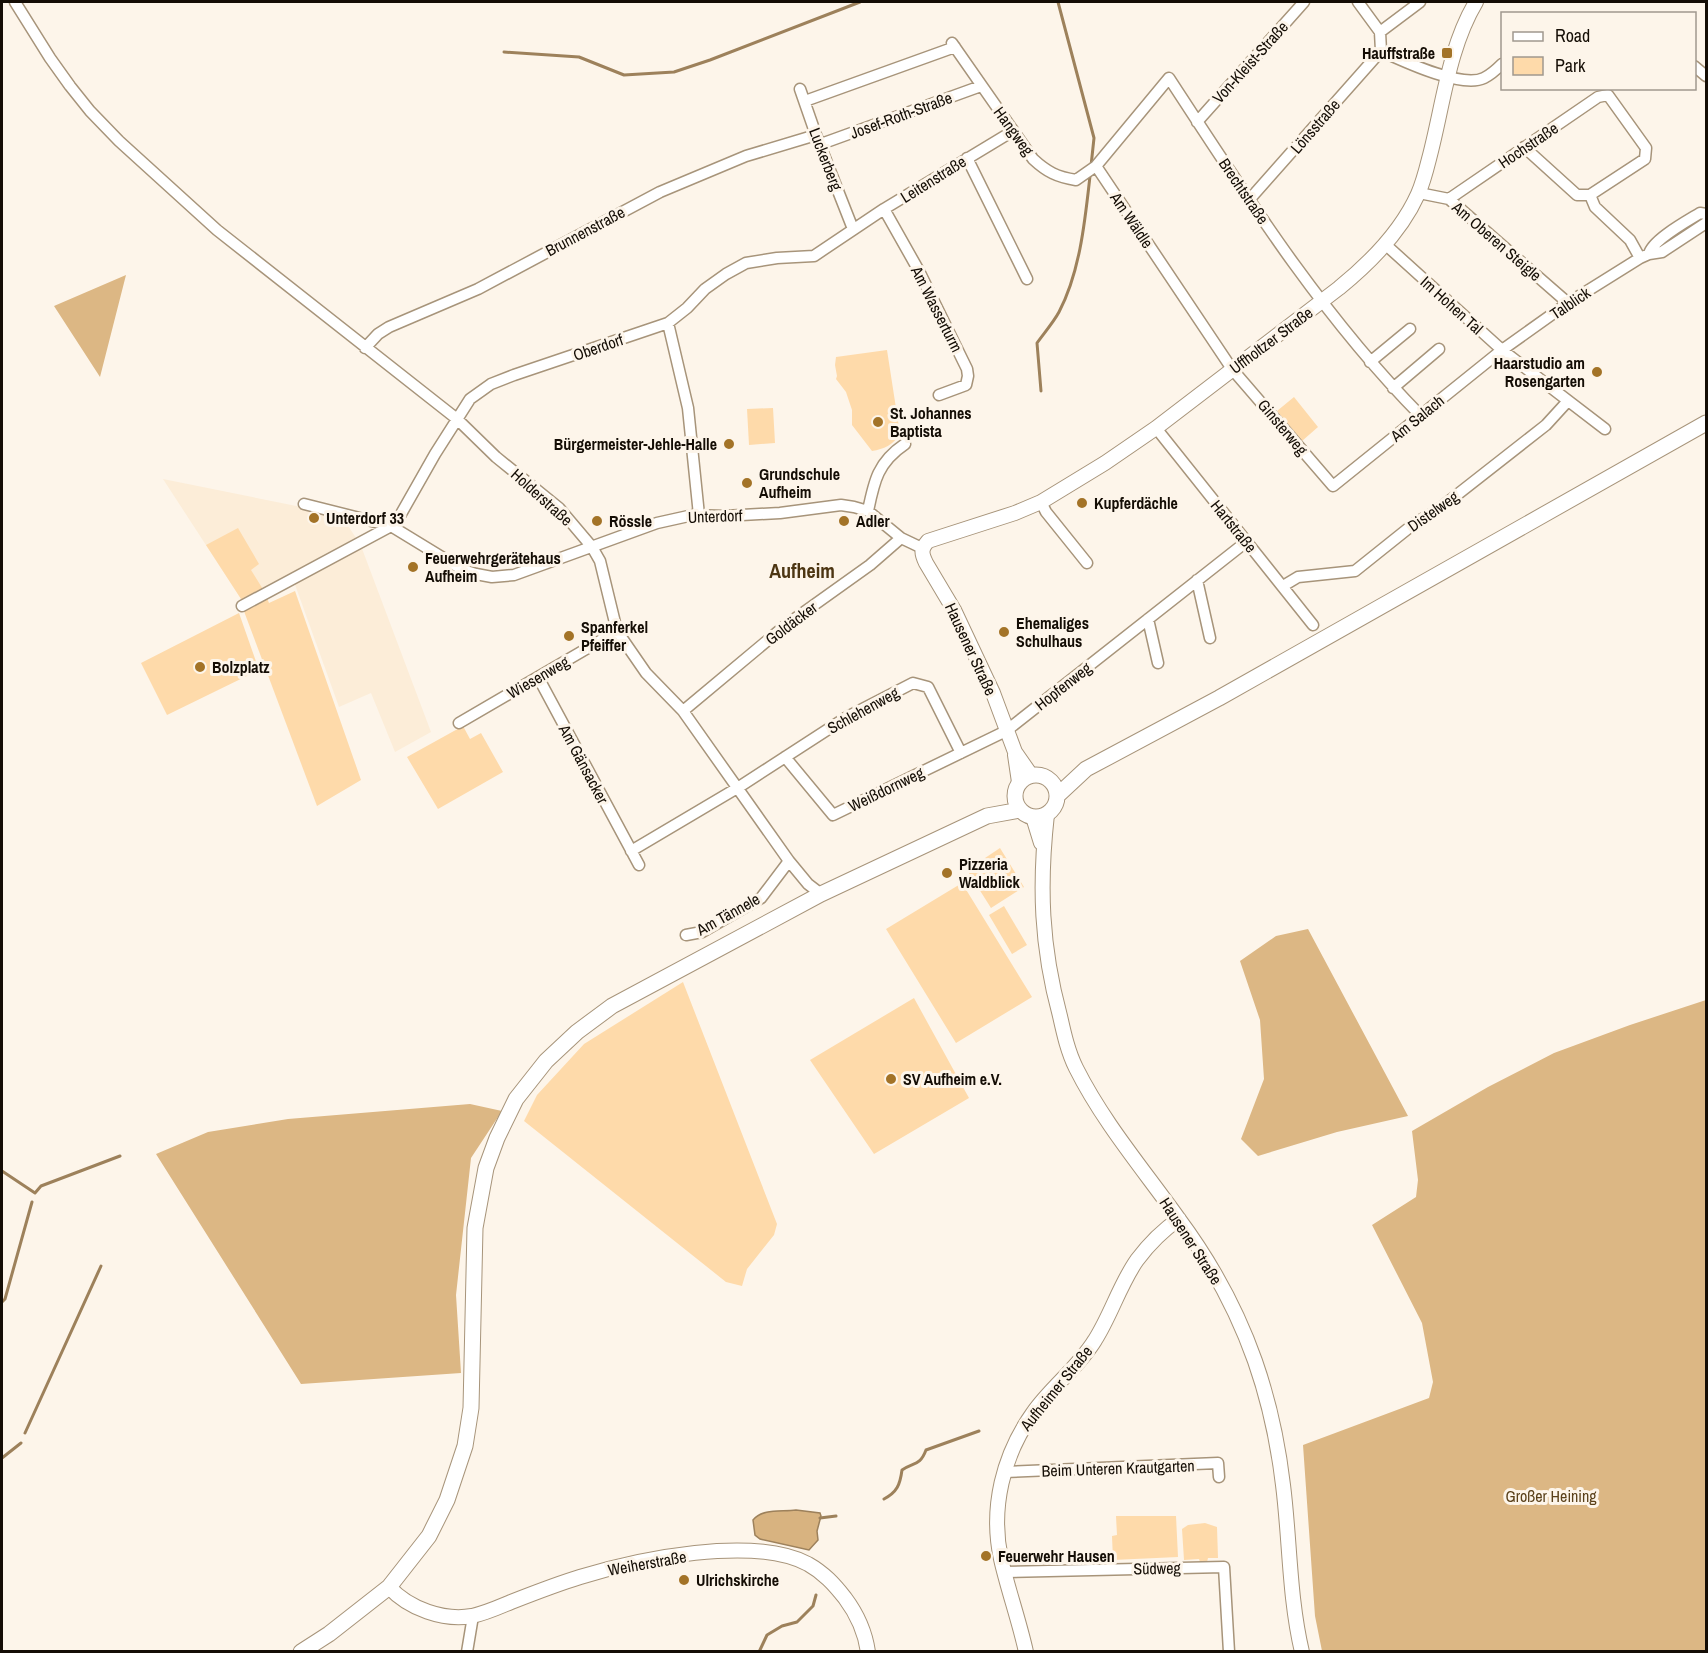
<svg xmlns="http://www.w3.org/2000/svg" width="1708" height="1653" viewBox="0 0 1708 1653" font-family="'Archivo Narrow',sans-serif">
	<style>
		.built { fill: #fcedd8 }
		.green { fill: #fedaaa }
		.forest { fill: #dcb784 }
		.water { fill: #d8b380; stroke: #9d815b; stroke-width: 1.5 }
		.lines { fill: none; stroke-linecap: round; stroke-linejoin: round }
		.stream { stroke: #9d815b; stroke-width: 3 }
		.minor-casing { stroke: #a7947a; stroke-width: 13 }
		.tertiary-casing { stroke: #a7947a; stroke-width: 16 }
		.secondary-casing { stroke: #a7947a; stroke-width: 17 }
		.minor { stroke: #fff; stroke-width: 10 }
		.tertiary { stroke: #fff; stroke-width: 14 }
		.secondary { stroke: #fff; stroke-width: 15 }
		.poi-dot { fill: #a37327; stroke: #fdf5ea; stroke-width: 2 }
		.labels { text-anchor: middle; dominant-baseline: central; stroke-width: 6; stroke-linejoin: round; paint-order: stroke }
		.poi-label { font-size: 16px; font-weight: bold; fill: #140d05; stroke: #fdf5ea; text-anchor: start }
		.street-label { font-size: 16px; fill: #140d05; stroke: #fdf5ea }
		.park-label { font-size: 16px; fill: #5a4019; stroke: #fdf5ea }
		.quarter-label { font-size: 20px; font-weight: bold; fill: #4c3512; stroke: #fdf5ea }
	</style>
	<rect width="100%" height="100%" fill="#fdf5ea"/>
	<path class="built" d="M163,479l178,36 17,26 -115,61z
		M361,546l70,186 -36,20 -24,-59 -32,14 -46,-128z"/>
	<path class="green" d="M887,350l13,84c-7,11 -16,15 -28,17l-20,-26v-15l-6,-18 -10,-13 1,-3 -2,-11 1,-8z
		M1294,397l24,30 -16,14 -25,-30z
		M773,408l2,35 -26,2 -2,-36z
		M238,528l21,36 -8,6 13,21 -21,11 -37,-57z
		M295,591l66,189 -44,26 -75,-200 23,-13 4,10z
		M239,613l20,57 -92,45 -26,-52z
		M463,726l7,13 11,-6 22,39 -65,37 -31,-52z
		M1000,848l24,39 -33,21 -24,-38z
		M962,883l70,114 -76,46 -70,-114z
		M1004,906l23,39 -15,9 -23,-39z
		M683,982l94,242 -3,11 -27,34 -5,17 -16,-4 -202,-161 13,-26 47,-51z
		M914,998l55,100 -95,56 -64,-94z
		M1116,1516h60l2,41 -65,3 -1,-24 5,-1z
		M1205,1523l12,4 1,31h-10l-1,4h-7l-1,-3 -15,1 -2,-31 6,-4z"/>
	<path class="forest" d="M126,275l-26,102 -46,-71z
		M1308,929l100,187 -71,16 -79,24 -17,-17 23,-60 -4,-59 -20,-59 36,-25z
		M1706,1000v651h-384l-7,-35 -12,-171 126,-47 4,-16 -11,-59 -50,-98 44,-28 2,-17 -6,-49 76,-44 66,-34 76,-28z
		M470,1104l32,7 -31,47 -15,137 5,78 -160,11 -145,-230 52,-22 80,-13z"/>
	<path class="water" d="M796,1510l24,3 1,3 -4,15 1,9 -9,10 -49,-11 -5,-4 -2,-15c10,-12 28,-8 43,-10z"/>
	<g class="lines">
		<path class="stream" d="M1058,2l36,136 -3,28
			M504,52l75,5 45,18 50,-3 36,-12 150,-58
			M1041,391l-4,-48c7,-10 16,-20 22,-31 21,-40 26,-91 31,-136
			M2,1171l33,22 6,-7 79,-30
			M2,1302l3,-3 27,-97
			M25,1433l76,-167
			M2,1458l19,-15
			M884,1499c13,-7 16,-14 18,-29 12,-8 18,-4 24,-20l53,-19
			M820,1518l16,-2
			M759,1652l8,-17 15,-9 15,-4 16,-16 3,-11"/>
		<g class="minor-casing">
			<path id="minor" d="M15,2l35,56 20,28 20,25 29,30 98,89 240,189 39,38 63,51 33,39 8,14 17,70 29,42 37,38 106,150 19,23 13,10
				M1358,2l22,30 1,19c22,10 81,38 103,27 6,-3 13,-9 18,-14
				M1380,32l40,-30
				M952,43l81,116c14,13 24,18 43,21l20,-14
				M1694,66l12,10
				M800,89l16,46 37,94
				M805,101l150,-54
				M1197,122l107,-120
				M821,144l160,-58
				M967,158l60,121
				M1419,193l30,6 119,104
				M1590,195l5,12 35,33 10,18
				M1449,199l149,-102 10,-2 38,53 -1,11 -55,36h-13l-53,-48
				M1249,200l132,-149
				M884,209l35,62 48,98 1,7 -2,9 -27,10
				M1386,245l116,105 103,79
				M1649,254c3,-14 38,-33 51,-41l6,1
				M668,323l20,85 11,107
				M365,348l13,-14 11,-7 89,-38 182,-97 86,-36 70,-21
				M1370,362l40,-33
				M1393,388l46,-39
				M1421,416c-99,-100 -175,-220 -252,-338l-73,88 136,203 101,117 169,-136 66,-47 72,-45 9,-4 13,-2 44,-29
				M1156,428l157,197
				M1041,502l5,10 41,51
				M304,504l87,22 72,44 13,4 16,3 22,-2 143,-52 36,-8 31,1 56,-3 61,-8 13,2 14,4 33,27 21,10
				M868,511c6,-30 10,-49 37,-67
				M1197,580l13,58
				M1283,586l15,-9 57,-6 60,-48 20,-11 111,-87 21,-23
				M242,606l149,-80 6,-5 38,-67 35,-55 21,-15 23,-9 154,-52 19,-15 18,-19 21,-15 20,-11 31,-5 37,-2 70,-47 129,-78
				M1148,619l10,44
				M538,677l101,188
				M683,711l103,-86 84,-60 31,-27
				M459,723l158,-92
				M785,757l48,58 173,-84 240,-189
				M631,851l108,-64 108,-70 66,-34 15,4 33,66
				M686,935l16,-3 59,-34 28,-37
				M1004,1472l214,-9 1,14
				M1005,1572l219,-5 5,85
				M467,1652l6,-36"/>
		</g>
		<g class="tertiary-casing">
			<path id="tertiary" d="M1015,755l4,27
				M1031,775l-16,-23 -22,-59 -39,-83 -28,-47c-5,-10 -5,-14 2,-22l87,-28 26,-11 64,-39 51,-35 183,-140c32,-26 62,-56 79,-94 5,-11 8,-23 11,-35 14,-52 19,-110 47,-157
				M1047,814c-8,72 -6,132 13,202 4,18 8,36 16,52 27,54 67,101 102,150 32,43 59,92 77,143 14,40 23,82 28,124 7,55 6,112 19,167
				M1033,817l8,26
				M389,1587c20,22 55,34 83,29 14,-3 27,-9 39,-14 23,-9 46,-18 69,-25 58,-18 173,-42 228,-13 16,9 26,20 37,34 12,16 20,33 23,54
				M1026,1652c-7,-32 -18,-62 -25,-93 -11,-51 2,-104 32,-146 18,-26 45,-45 62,-73 16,-25 25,-56 42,-80 12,-16 26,-30 42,-41"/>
		</g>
		<g class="secondary-casing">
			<path id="secondary" d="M1015 796a21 21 0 1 1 42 0a21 21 0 1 1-42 0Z
				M1057,796l29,-27 133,-71 487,-275
				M301,1652l28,-18 60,-47 40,-51 18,-36 18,-54 6,-38 4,-180 11,-60 11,-30 19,-39 30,-38 31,-29 35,-26 209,-112 166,-78 33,-6"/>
		</g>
		<use href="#minor" class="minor"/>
		<use href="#tertiary" class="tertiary"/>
		<use href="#secondary" class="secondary"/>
	</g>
	<g class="poi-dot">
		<rect x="1441" y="47" width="12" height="12" rx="3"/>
		<circle cx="1597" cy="372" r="6"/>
		<circle cx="878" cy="422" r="6"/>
		<circle cx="729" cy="444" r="6"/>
		<circle cx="747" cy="483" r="6"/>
		<circle cx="1082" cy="503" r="6"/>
		<circle cx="314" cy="518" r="6"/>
		<circle cx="597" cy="521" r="6"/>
		<circle cx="844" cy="521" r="6"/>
		<circle cx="413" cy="567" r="6"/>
		<circle cx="1004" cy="632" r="6"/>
		<circle cx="569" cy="636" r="6"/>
		<circle cx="200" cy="667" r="6"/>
		<circle cx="947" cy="873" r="6"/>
		<circle cx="891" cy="1079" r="6"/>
		<circle cx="986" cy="1556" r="6"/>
		<circle cx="684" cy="1580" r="6"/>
	</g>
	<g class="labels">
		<g class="poi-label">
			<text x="1435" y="53" text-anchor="end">Hauffstraße</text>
			<text x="1585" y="363" text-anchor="end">Haarstudio am<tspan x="1585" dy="18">Rosengarten</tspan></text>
			<text x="890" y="413">St. Johannes<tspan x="890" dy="18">Baptista</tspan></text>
			<text x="717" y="444" text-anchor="end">Bürgermeister-Jehle-Halle</text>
			<text x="759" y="474">Grundschule<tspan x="759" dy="18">Aufheim</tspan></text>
			<text x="1094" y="503">Kupferdächle</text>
			<text x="326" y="518">Unterdorf 33</text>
			<text x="609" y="521">Rössle</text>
			<text x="856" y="521">Adler</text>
			<text x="425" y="558">Feuerwehrgerätehaus<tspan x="425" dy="18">Aufheim</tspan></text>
			<text x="1016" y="623">Ehemaliges<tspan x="1016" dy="18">Schulhaus</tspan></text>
			<text x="581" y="627">Spanferkel<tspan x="581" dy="18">Pfeiffer</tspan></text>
			<text x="212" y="667">Bolzplatz</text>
			<text x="959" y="864">Pizzeria<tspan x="959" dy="18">Waldblick</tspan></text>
			<text x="903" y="1079">SV Aufheim e.V.</text>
			<text x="998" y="1556">Feuerwehr Hausen</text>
			<text x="696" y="1580">Ulrichskirche</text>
		</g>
		<g class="street-label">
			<text transform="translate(1250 62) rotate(-48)">Von-Kleist-Straße</text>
			<text transform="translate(901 115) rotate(-20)">Josef-Roth-Straße</text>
			<text transform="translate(1315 126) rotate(-49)">Lönsstraße</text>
			<text transform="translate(1014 131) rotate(54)">Hangweg</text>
			<text transform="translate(1528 145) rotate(-34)">Hochstraße</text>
			<text transform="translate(826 159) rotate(69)">Luckerberg</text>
			<text transform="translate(933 179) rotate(-32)">Leitenstraße</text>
			<text transform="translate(1244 191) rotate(56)">Brechtstraße</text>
			<text transform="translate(1132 220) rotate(56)">Am Wäldle</text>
			<text transform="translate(585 231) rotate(-28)">Brunnenstraße</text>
			<text transform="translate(1497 241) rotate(41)">Am Oberen Steigle</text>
			<text transform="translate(1570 303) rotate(-34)">Talblick</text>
			<text transform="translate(1452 305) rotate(42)">Im Hohen Tal</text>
			<text transform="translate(937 309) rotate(63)">Am Wasserturm</text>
			<text transform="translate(1271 340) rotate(-37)">Uffholtzer Straße</text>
			<text transform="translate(598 347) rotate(-19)">Oberdorf</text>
			<text transform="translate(1417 418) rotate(-39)">Am Salach</text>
			<text transform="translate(1283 427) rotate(50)">Ginsterweg</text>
			<text transform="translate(542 497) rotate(42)">Holderstraße</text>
			<text transform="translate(1433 511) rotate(-35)">Distelweg</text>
			<text transform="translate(715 516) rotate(-2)">Unterdorf</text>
			<text transform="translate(1234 526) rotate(51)">Hartstraße</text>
			<text transform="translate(791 623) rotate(-37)">Goldäcker</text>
			<text transform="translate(971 649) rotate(65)">Hausener Straße</text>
			<text transform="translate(538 677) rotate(-30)">Wiesenweg</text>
			<text transform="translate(1063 686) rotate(-38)">Hopfenweg</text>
			<text transform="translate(863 710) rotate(-29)">Schlehenweg</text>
			<text transform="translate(584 764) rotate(62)">Am Gänsacker</text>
			<text transform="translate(886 789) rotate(-26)">Weißdornweg</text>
			<text transform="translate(728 914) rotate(-29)">Am Tännele</text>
			<text transform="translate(1191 1241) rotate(57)">Hausener Straße</text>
			<text transform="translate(1056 1388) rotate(-51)">Aufheimer Straße</text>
			<text transform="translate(1118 1468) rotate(-2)">Beim Unteren Krautgarten</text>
			<text transform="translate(647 1563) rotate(-10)">Weiherstraße</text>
			<text transform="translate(1157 1568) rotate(-1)">Südweg</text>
		</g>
		<g class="park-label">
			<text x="1551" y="1496">Großer Heining</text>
		</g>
		<g class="quarter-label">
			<text x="802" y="570">Aufheim</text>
		</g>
	</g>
	<rect width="1708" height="1653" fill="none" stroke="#140d05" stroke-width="6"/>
	<rect x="1501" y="12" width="195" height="78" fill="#fdf5ea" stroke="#a0988e" stroke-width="1.5"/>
	<rect x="1513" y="32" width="30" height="9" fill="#ffffff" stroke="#a0988e" stroke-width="1.5"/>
	<text x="1555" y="42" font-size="18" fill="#140d05">Road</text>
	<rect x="1513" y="57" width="30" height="18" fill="#fedaaa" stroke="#a0988e" stroke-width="1.5"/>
	<text x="1555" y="72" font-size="18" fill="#140d05">Park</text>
</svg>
